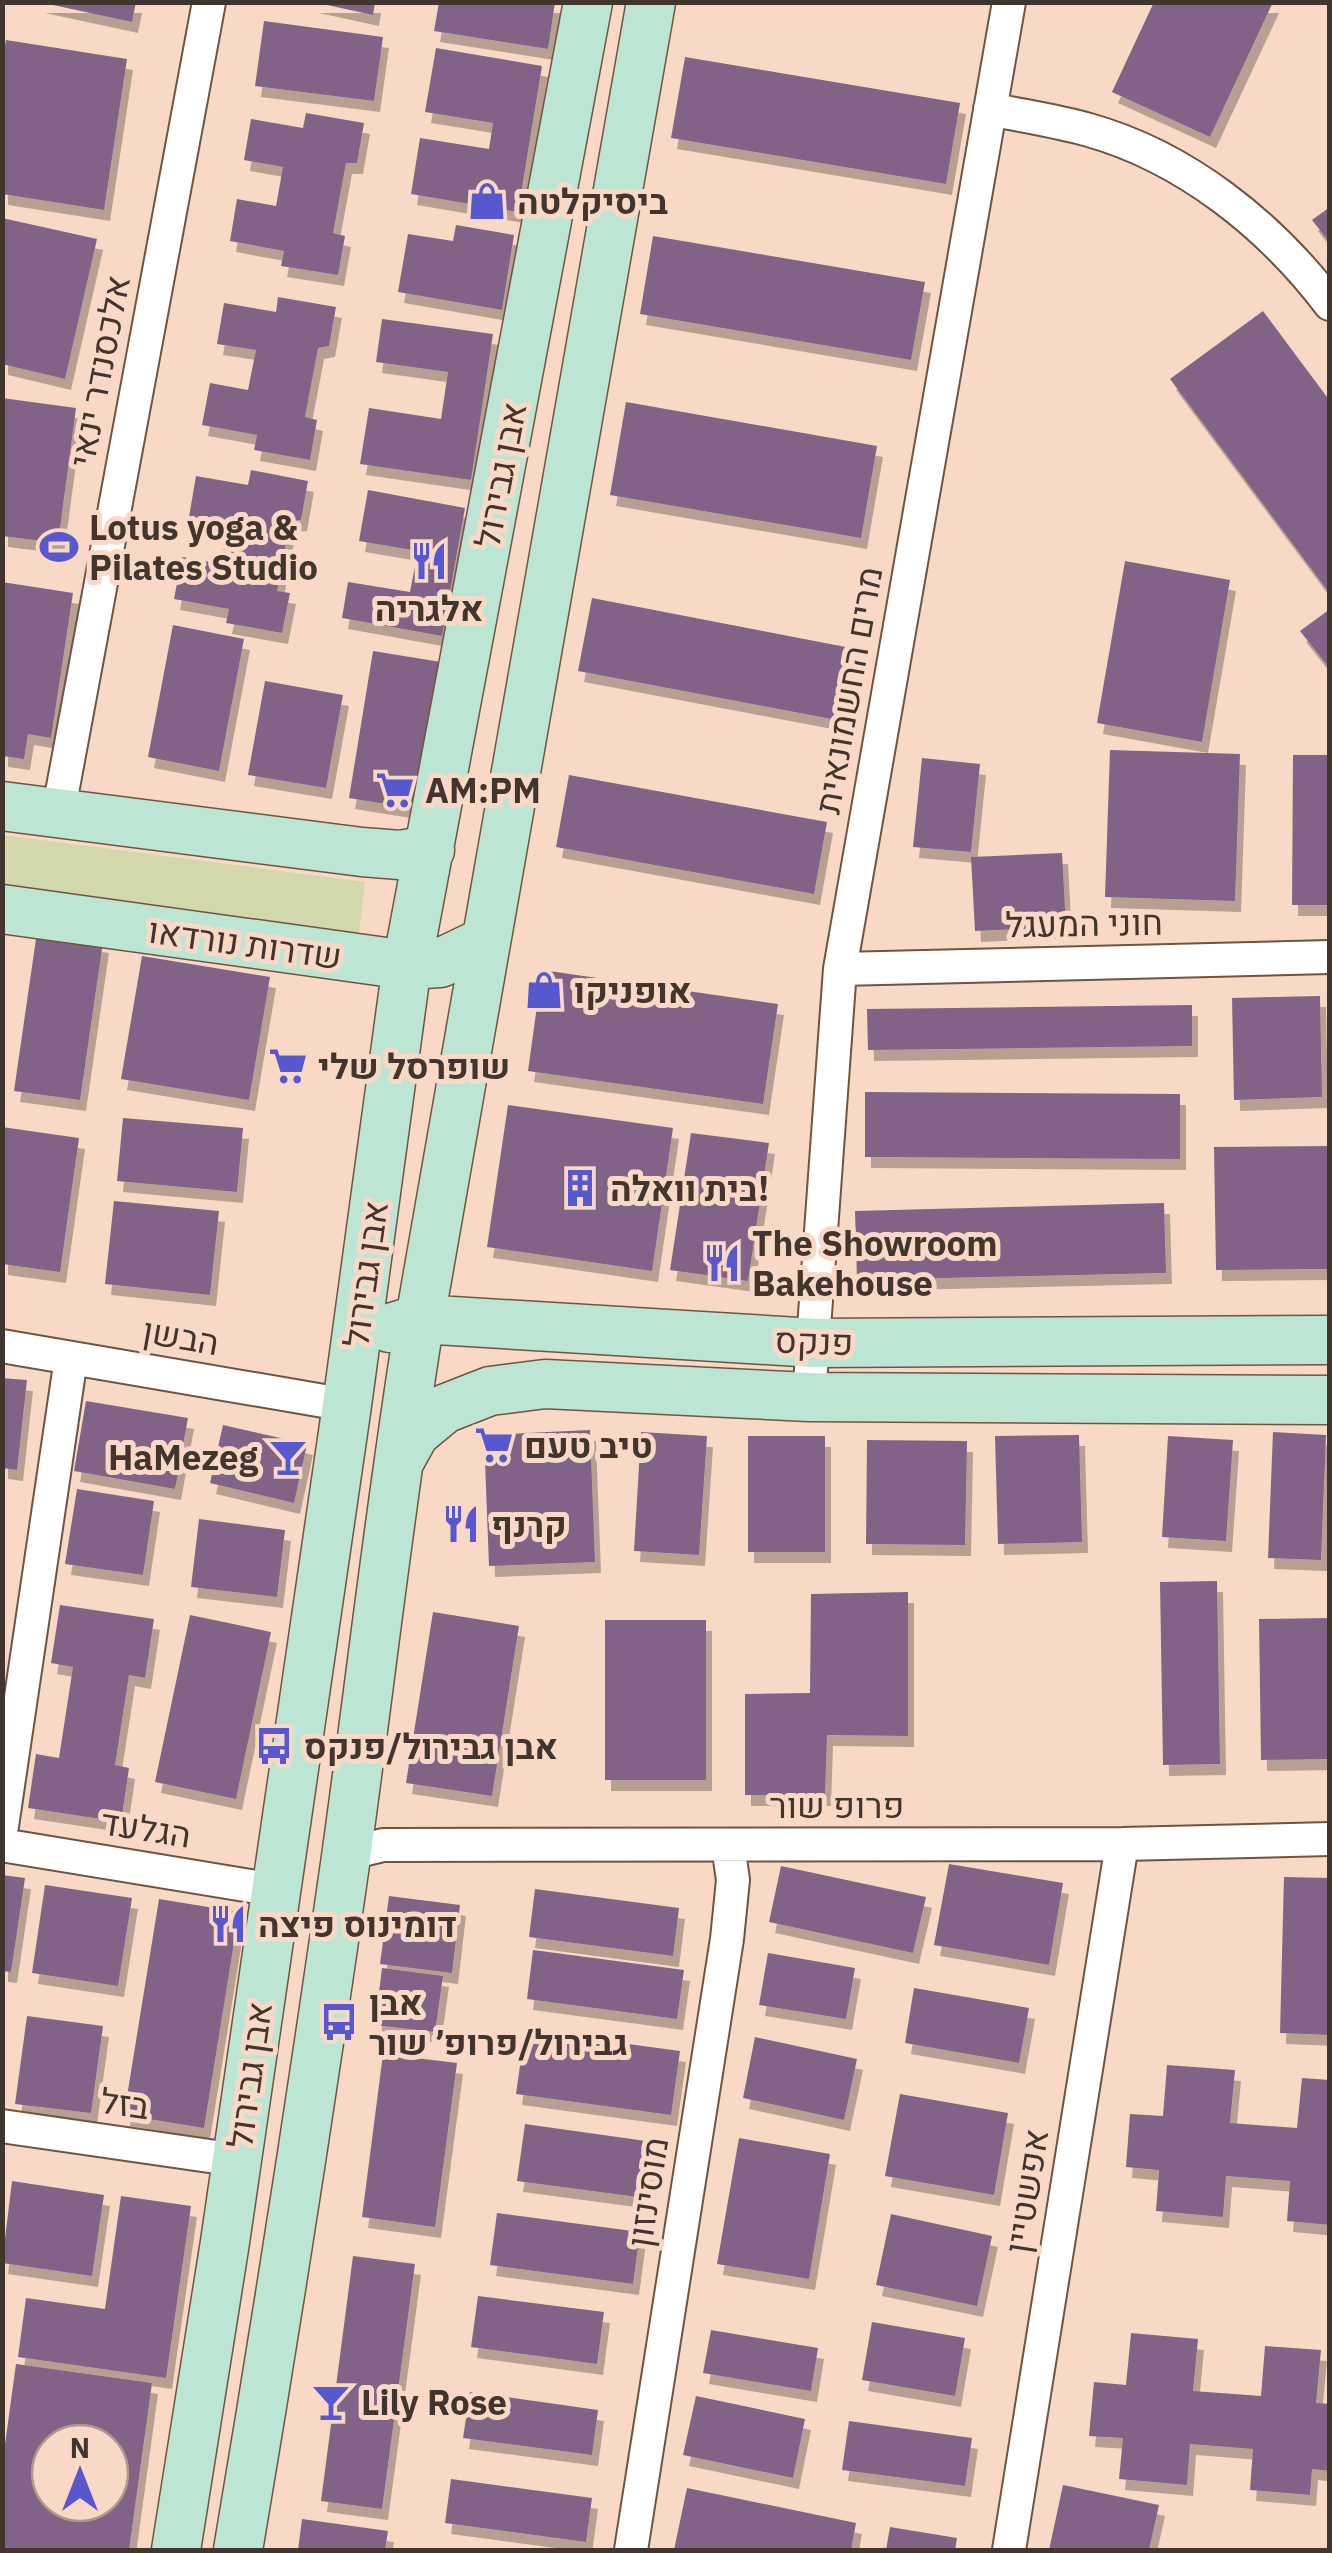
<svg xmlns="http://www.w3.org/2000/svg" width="1332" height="2553" viewBox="0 0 1332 2553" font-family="'IBM Plex Sans',Heebo,sans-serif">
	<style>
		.green { fill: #d2d8ab }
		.building { fill: #816488; fill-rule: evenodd; filter: url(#shadow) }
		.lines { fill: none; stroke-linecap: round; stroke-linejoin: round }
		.street-casing { stroke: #6e5443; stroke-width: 36 }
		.secondary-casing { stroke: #6e5443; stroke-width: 51 }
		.street { stroke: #fff; stroke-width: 32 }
		.secondary { stroke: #bde5d4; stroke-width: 48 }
		.labels { text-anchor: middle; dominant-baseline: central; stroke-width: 10; stroke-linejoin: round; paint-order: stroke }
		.poi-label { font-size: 35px; font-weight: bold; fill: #41352e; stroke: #f9d9c6; text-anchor: start }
		.street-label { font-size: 35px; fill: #41352e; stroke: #f9d9c6 }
	</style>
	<defs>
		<filter id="shadow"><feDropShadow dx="6" dy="11" stdDeviation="0" flood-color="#0004"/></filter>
	</defs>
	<rect width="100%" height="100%" fill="#f9d9c6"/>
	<path class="green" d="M3,835l362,47 -7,58 -355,-46z"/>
	<path class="building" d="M39,2h97l-4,20z
		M313,2h62l-2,13z
		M439,2h116l-7,47 -114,-18z
		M1154,2h119l-63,135 -98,-45z
		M264,21l119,16 -9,64 -119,-15z
		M6,40l121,19 -23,151 -102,-16v-134z
		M436,48l106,18 -24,146 -107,-18 9,-56 69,11 4,-26 -68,-11z
		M685,57l275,46 -14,81 -275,-46z
		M306,113l58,10 -7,40h-11l-13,70 12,3 -7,39 -57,-9 3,-15 -54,-10 7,-42 39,7 7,-39 -39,-7 7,-41 52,9z
		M1330,207v36l-18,-23z
		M2,218l95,21 -32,140 -63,-15z
		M456,225l58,10 -12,75 -104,-18 10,-58 45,7z
		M653,236l272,46 -14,78 -271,-46z
		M278,297l58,10 -7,39 -11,2 -13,69 12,3 -7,40 -56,-10 3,-15 -55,-10 8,-42 38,7 8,-40 -39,-6 7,-41 52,9z
		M1263,311l67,90v193l-160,-215z
		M382,319l111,15 -22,146 -111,-16 9,-56 72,11 7,-47 -72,-10z
		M2,398l74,10 -18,135 -56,-7z
		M626,402l251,44 -16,92 -251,-43z
		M251,470l57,11 -7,39 -11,1 -13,70 13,2 -8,40 -56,-10 3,-14 -55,-10 8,-42 39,7 7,-40 -39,-7 7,-41 52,9z
		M368,490l97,18 -23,128 -100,-18 6,-36 62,10 8,-41 -59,-10z
		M1125,561l105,19 -28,162 -105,-19z
		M2,582l71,11 -22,145 -23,-4 -4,25 -22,-3z
		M592,598l264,51 -14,72 -264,-50z
		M1330,609v60l-30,-38z
		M173,625l71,14 -25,132 -71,-14z
		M373,651l74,12 -24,147 -74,-12z
		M265,681l78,14 -17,93 -78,-13z
		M1110,750l130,4 -5,147 -130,-4z
		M1293,755h37v150h-38z
		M922,758l58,6 -9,88 -58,-5z
		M569,775l258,47 -13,72 -258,-47z
		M1062,853l4,74 -91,4 -4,-74z
		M37,932l66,10 -23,158 -66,-9z
		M142,956l128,21 -21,123 -128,-21z
		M542,970l236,34 -15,100 -235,-33z
		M1320,996l2,101 -88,3 -2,-102z
		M1192,1005v41l-324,4 -1,-41z
		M865,1092l315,2v65l-315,-2z
		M508,1105l165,23 -21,143 -165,-24z
		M123,1118l120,10 -6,64 -120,-11z
		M2,1127l77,11 -19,134 -58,-8z
		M691,1133l78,10 -21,138 -78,-11z
		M1330,1146v123l-114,1 -2,-123z
		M114,1201l105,10 -9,84 -105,-11z
		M1164,1203l2,70 -309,7 -2,-69z
		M2,1378l25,2 -10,90 -15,-2z
		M86,1401l102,17 -13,71 -101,-18z
		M223,1425l84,19 -13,59 -84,-20z
		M590,1430l5,132 -106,4 -5,-131z
		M641,1432l66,4 -8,119 -65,-4z
		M1273,1432l53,3 -5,125 -53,-2z
		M1079,1435l3,107 -84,2 -3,-108z
		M748,1436h77v116h-77z
		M1168,1436l65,4 -7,101 -64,-4z
		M867,1440l100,1 -2,104 -99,-1z
		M77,1489l77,12 -11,74 -78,-11z
		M199,1519l86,11 -8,67 -86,-10z
		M1217,1581l3,183 -57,1 -3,-183z
		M908,1592v144l-81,-1 -2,60h-80v-101l65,-1 1,-99z
		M60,1605l94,14 -9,59 -16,-3 -14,90 14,3 -8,54 -93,-14 8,-54 23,4 14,-91 -22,-4z
		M433,1612l86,14 -27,170 -86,-13z
		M190,1615l81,17 -35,167 -81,-17z
		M1330,1618v141l-69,1 -2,-141z
		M605,1620h101v160h-101z
		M949,1864l114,19 -14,82 -115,-20z
		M781,1866l145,31 -13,56 -144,-31z
		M2,1875l23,3 -14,94 -9,-1z
		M1284,1877l46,1v157l-50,-2z
		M45,1885l87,13 -14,88 -86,-13z
		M535,1889l144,19 -6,48 -144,-19z
		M389,1896l71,9 -8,68 -72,-9z
		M159,1899l80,13 -35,216 -80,-13z
		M533,1950l151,20 -7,49 -150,-20z
		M768,1953l87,15 -9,51 -87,-14z
		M382,1968l61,8 -8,56 -60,-7z
		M914,1988l115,20 -10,55 -114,-20z
		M27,2016l76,10 -12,87 -76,-9z
		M525,2030l155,21 -9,64 -155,-21z
		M755,2037l102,22 -13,61 -101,-22z
		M383,2054l74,9 -22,164 -73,-10z
		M1167,2065l68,5 -5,53 67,5 5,-50 28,2v145l-43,-4 3,-40 -64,-5 -3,41 -67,-6 3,-41 -33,-3 4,-53 33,2z
		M900,2094l108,19 -14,82 -109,-19z
		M525,2124l128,18 -8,56 -128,-17z
		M739,2138l91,16 -21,125 -92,-15z
		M12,2181l92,14 -12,81 -90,-13z
		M121,2196l70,10 -25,172 -148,-21 8,-59 79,11z
		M497,2213l143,19 -7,52 -143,-19z
		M891,2214l101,22 -15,70 -101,-21z
		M353,2256l62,8 -33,245 -61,-8z
		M478,2296l126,16 -7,52 -126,-17z
		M872,2322l93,16 -10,58 -93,-16z
		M711,2330l107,18 -7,43 -108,-18z
		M1131,2333l67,6 -5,52 68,5 4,-50 56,4 -5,53 14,1v67l-18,-2 -2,26 -60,-5 3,-41 -63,-5 -3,41 -68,-6 4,-41 -34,-2 5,-54 32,3z
		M16,2364l136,19 -23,167h-127v-84zM50,2443h60v60h-60z
		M470,2392l128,18 -6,45 -129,-17z
		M696,2396l109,23 -12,59 -110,-23z
		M849,2421l123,17 -7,48 -123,-16z
		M451,2479l141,19 -6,44 -141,-19z
		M1063,2485l96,20 -10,45h-100z
		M687,2488l169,35 -5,27h-177z
		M302,2519l86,12 -3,19h-87z
		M890,2527l67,11 -2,12h-69z"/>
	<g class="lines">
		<g class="street-casing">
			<path id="street" d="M990,109c33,7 67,12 99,21 96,27 181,95 241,174
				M58,814l151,-812
				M840,969l490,-12
				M2,1346l345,59
				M809,1397l31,-428 169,-967
				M2,1826l69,-468
				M2,1845l273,45
				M346,1854l37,-9 739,-1 208,-5
				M2,2126l235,34
				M631,2550l96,-611 6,-59 -5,-35
				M1009,2550l113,-706"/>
		</g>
		<g class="secondary-casing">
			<path id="secondary" d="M2,806l360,46 38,3 30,-5
				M2,909l405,56 33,-2 44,-21
				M390,1328l30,-9 395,24 515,-3
				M400,1460l15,-27 29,-24 46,-18 55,-7 264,13 521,3
				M176,2550l49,-308 122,-837 60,-440 181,-963
				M238,2550c39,-230 75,-461 108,-693 25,-180 45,-359 74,-538l231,-1317"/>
		</g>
		<use href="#street" class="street"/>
		<use href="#secondary" class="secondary"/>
	</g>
	<defs>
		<g id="shop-bare" transform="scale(3)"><path d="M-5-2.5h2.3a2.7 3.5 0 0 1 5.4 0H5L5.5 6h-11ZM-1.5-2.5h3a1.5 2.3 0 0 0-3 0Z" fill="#5757ce" stroke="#f9d9c6" stroke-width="2.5" paint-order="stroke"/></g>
		<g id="stadium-bare" transform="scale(3)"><path d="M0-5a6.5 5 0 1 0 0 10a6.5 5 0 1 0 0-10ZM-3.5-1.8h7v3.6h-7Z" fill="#5757ce" stroke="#f9d9c6" stroke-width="2.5" paint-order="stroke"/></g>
		<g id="restaurant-bare" transform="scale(3)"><path d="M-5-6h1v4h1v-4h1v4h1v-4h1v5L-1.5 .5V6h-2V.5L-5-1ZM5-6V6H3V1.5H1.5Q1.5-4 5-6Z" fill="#5757ce" stroke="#f9d9c6" stroke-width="2.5" paint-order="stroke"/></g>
		<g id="supermarket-bare" transform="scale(3)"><path d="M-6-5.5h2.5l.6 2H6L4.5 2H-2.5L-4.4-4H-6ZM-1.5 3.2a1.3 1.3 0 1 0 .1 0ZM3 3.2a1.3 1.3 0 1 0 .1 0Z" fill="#5757ce" stroke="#f9d9c6" stroke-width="2.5" paint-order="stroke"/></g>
		<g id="building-bare" transform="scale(3)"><path d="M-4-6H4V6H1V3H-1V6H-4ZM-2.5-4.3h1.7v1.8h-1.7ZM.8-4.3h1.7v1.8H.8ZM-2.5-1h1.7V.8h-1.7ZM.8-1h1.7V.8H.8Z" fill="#5757ce" stroke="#f9d9c6" stroke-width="2.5" paint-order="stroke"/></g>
		<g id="bar-bare" transform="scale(3)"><path d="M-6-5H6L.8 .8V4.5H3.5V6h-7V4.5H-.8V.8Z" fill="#5757ce" stroke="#f9d9c6" stroke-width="2.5" paint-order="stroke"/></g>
		<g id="bus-bare" transform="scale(3)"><path d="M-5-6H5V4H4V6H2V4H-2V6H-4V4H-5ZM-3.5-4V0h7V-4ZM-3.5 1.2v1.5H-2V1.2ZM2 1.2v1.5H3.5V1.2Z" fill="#5757ce" stroke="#f9d9c6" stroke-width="2.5" paint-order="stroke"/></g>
	</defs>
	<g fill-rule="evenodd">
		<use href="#shop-bare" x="487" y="201"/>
		<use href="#stadium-bare" x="59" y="547"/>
		<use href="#restaurant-bare" x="429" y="561"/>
		<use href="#supermarket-bare" x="395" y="790"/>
		<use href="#shop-bare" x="544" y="990"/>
		<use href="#supermarket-bare" x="288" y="1066"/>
		<use href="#building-bare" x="580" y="1188"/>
		<use href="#restaurant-bare" x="722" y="1263"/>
		<use href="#supermarket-bare" x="494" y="1445"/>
		<use href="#bar-bare" x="288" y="1457"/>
		<use href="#restaurant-bare" x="461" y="1524"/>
		<use href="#bus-bare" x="274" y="1746"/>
		<use href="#restaurant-bare" x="228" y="1924"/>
		<use href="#bus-bare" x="339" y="2022"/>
		<use href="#bar-bare" x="331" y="2402"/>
	</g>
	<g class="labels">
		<g class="poi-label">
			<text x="517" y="201">ביסיקלטה</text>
			<text x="89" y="527">Lotus yoga &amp;<tspan x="89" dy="40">Pilates Studio</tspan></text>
			<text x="429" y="608" text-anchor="middle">אלגריה</text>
			<text x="425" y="790">AM:PM</text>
			<text x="574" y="990">אופניקו</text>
			<text x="318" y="1066">שופרסל שלי</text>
			<text x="610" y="1188">בית וואלה!</text>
			<text x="752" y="1243">The Showroom<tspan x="752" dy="40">Bakehouse</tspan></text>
			<text x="524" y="1445">טיב טעם</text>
			<text x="258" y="1457" text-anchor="end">HaMezeg</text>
			<text x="491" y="1524">קרנף</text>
			<text x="304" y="1746">אבן גבירול/פנקס</text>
			<text x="258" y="1924">דומינוס פיצה</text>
			<text x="369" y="2002">אבן<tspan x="369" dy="40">גבירול/פרופ׳ שור</tspan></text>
			<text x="361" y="2402">Lily Rose</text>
		</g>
		<g class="street-label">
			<text transform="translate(99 371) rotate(-79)">אלכסנדר ינאי</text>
			<text transform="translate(500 475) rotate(-79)">אבן גבירול</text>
			<text transform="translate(848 690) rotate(-80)">מרים החשמונאית</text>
			<text transform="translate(1084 923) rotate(-1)">חוני המעגל</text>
			<text transform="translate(245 943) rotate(8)">שדרות נורדאו</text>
			<text transform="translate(365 1274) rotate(-82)">אבן גבירול</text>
			<text transform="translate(181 1336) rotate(10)">הבשן</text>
			<text transform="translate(814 1341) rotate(2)">פנקס</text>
			<text x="837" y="1805">פרופ שור</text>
			<text transform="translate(146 1828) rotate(9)">הגלעד</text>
			<text transform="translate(249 2075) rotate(-82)">אבן גבירול</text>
			<text transform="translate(125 2103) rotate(8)">בזל</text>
			<text transform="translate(1026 2191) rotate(-81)">אפשטיין</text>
			<text transform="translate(647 2192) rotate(-81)">מוסינזון</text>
		</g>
	</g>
	<rect width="1332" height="2553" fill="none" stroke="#41352e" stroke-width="10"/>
	<g transform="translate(80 2473)"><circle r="48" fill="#f9d9c6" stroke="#af9789" stroke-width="2.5"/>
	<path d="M0-8L18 38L0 25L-18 38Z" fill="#5757ce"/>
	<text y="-15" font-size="28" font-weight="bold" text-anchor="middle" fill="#41352e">N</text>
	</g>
</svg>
